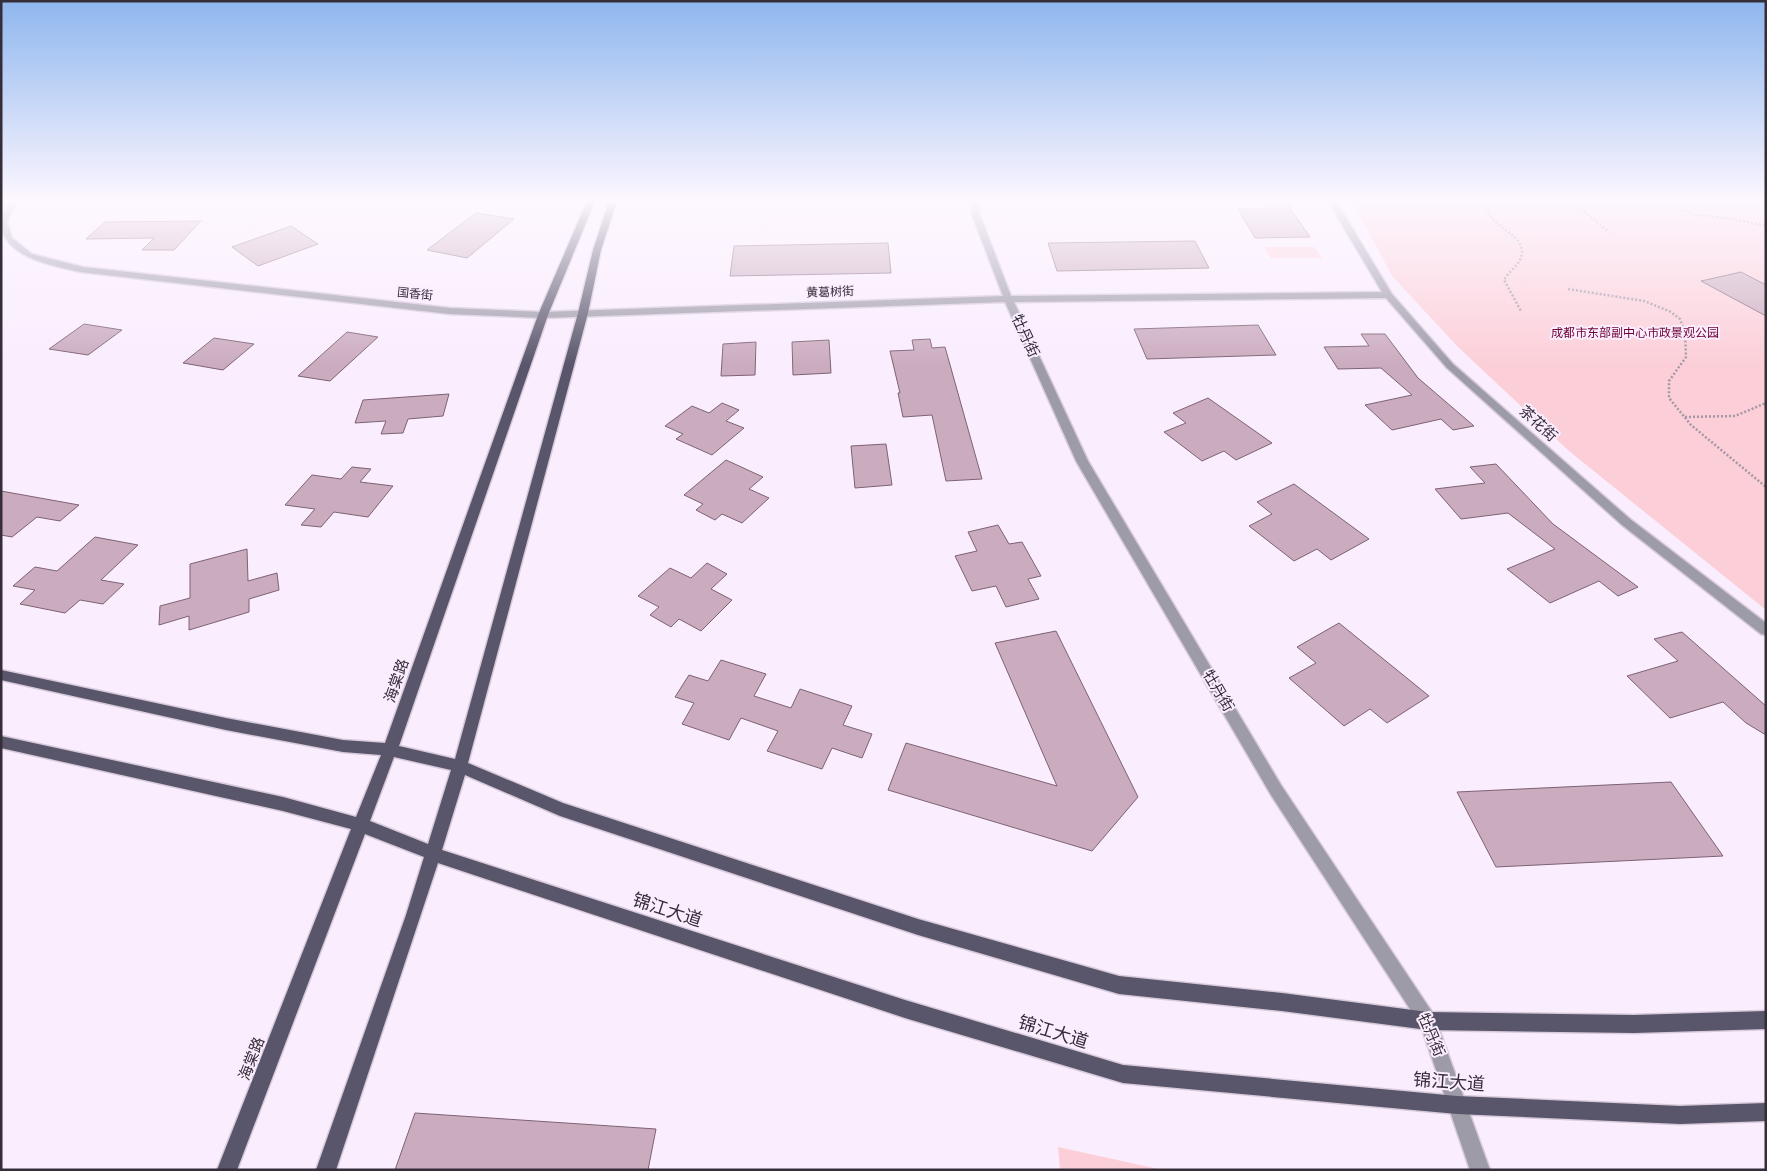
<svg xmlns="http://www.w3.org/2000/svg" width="1767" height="1171" viewBox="0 0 1767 1171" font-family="'Alegreya Sans','Noto Sans SC',sans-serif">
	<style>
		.green { fill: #fccfd8 }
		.building { fill: #cbacbf; stroke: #7d6273 }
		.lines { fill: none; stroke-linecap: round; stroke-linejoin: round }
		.minor-casing { stroke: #d7cada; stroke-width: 3 }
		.major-casing { stroke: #d7cada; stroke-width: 3 }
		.path { stroke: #a297a5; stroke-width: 2.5; stroke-dasharray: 2 2; stroke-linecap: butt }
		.minor { fill: #9e9ba9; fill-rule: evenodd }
		.major { fill: #59556b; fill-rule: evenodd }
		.labels { text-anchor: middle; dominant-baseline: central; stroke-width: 4; stroke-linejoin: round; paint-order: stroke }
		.far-street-label { font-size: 12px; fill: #352d38; stroke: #faedfe }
		.far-park-label { font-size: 12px; fill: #6d0030; stroke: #faedfe }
		.street-label { font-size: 15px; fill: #352d38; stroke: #faedfe }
		.near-street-label { font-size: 18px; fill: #352d38; stroke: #faedfe }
	</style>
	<rect width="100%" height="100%" fill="#faedfe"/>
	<path class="green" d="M1352,201h414v409l-197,-159 -111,-104 -66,-71z
		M1264,247h50l8,11h-51z
		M1058,1147l105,23h-103z"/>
	<path class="building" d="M1261,201h24l25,36 -55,1 -17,-29h28z
		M476,213l38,6 -47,39 -40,-8z
		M201,221l-27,29h-32l12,-12 -68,1 19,-17z
		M291,226l27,18 -60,22 -26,-19z
		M1195,241l14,27 -152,3 -9,-28z
		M888,243l3,30 -161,3 4,-30z
		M1741,272l25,13v31l-65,-35z
		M84,324l38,6 -34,25 -39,-6z
		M1258,325l18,30 -129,4 -13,-30z
		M347,332l31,5 -48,44 -32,-5z
		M1361,334h24l33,44 56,48 -21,4 -12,-11 -49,11 -27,-25 47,-10 -31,-27 -43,1 -14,-22 45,-1z
		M214,338l40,6 -31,26 -40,-7z
		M930,339l2,9 13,-1 37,132 -36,2 -14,-66 -29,2 -5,-24h2l-10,-42 24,-1 -2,-10z
		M829,340l2,33 -38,2 -1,-33z
		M756,342l-1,33 -34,1 2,-32z
		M449,394l-6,22 -35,3 -5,14 -22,1 5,-13 -31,2 8,-23z
		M1208,398l64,45 -36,17 -12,-9 -22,10 -38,-29 22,-9 -13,-10z
		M722,403l17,7 -13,11 18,7 -32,27 -36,-16 7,-5 -18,-8 27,-20 17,7z
		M886,444l6,41 -37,3 -4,-42z
		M726,460l37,17 -14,12 20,9 -27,25 -20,-9 -7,6 -19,-10 7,-6 -19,-9z
		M1496,464l57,60 85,63 -20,9 -19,-15 -49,22 -43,-34 48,-20 -47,-36 -47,6 -26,-30 50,-6 -15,-16z
		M352,467l19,2 -11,13 33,4 -25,31 -34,-5 -13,15 -20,-2 14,-16 -30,-4 27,-30 29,4z
		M1294,484l75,55 -38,21 -14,-11 -23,12 -45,-35 23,-12 -15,-12z
		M1,491l78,14 -19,16 -23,-4 -25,20 -11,-2z
		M998,525l11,19 13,-2 19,34 -13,3 11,20 -33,8 -10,-21 -24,5 -17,-35 22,-5 -9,-19z
		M95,537l43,8 -37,35 23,4 -21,20 -23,-4 -15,13 -45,-9 15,-14 -22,-4 22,-19 22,4z
		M247,549l1,32 29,-8 2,17 -30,9v13l-60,18v-14l-30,9 1,-19 30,-8v-34z
		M707,563l20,11 -16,15 21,11 -31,31 -22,-12 -8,8 -21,-12 9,-8 -21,-11 32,-28 21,10z
		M1339,623l90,73 -42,27 -17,-14 -26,17 -55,-48 27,-15 -19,-16z
		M1056,631l82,166 -46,54 -204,-61 18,-47 151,43 -62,-143z
		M1682,632l84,74v29l-20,-12 -23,-21 -53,16 -43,-42 51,-15 -24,-22z
		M721,660l45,14 -12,22 37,12 9,-19 52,17 -9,19 29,9 -10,24 -30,-10 -10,21 -55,-18 11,-20 -37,-13 -12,22 -47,-16 12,-21 -19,-6 14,-22 19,6z
		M1671,782l52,74 -227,11 -39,-75z
		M415,1113l241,16 -8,41h-253z"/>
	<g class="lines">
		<g class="minor-casing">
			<path id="minor" d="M10,201h8l-11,20 5,17 20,16 51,13 367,41 93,4 460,-16 -31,-81 -2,-14h8l2,14 31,81 371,-4 -54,-91h8l56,93 61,70 177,155 136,104v12l-5,-1 -139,-109 -175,-157 -61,-70 -372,4 74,159 193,324 153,230 56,155h-20l-49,-144 -150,-231 -195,-334 -71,-159 -462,16 -93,-4 -370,-42c-28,-7 -80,-14 -79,-53 1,-6 6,-12 9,-18z"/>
		</g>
		<g class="major-casing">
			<path id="major" d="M587,201h8l-47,114 -149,431 56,13 123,-446 15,-63 16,-49h8l-16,49 -13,63 -120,450 95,40 355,116 201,57 163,17 146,19 206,3 132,-4v18l-132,4 -206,-3 -146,-19 -163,-17 -201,-59 -358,-119 -95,-41 -23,75 463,150 218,65 334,31 223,10 86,-3v18l-86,3 -223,-10 -334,-31 -218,-65 -467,-155 -102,307h-20l90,-255 18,-58 -59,-23 -128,336h-20l134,-341 -68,-18 -282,-63v-12l282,61 73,20 25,-62 -38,-3 -117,-22 -225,-50v-10l225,48 117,22 42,3 153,-428zM394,757l57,13 -23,74 -58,-23z"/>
		</g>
		<path class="path" d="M1486,201c-2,26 38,30 36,53 -1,10 -14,18 -18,26l17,31
			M1572,201l37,31
			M1654,201l42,14 36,4 34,7
			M1568,289l76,12 27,11 9,7 5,13 1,25 -17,24v17l22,27 75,62
			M1685,417l50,-1 31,-13"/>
		<use href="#minor" class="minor"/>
		<use href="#major" class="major"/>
	</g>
	<linearGradient id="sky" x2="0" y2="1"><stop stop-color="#8eb6ee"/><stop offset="0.55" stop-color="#fdf7ff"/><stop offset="1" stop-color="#fdf7ff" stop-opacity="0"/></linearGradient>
	<rect width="1767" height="365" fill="url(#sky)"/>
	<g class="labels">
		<g class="far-street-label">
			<text transform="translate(830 292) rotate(-2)">黄葛树街</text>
			<text transform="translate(415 294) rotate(6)">国香街</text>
		</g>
		<g class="far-park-label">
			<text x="1635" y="333">成都市东部副中心市政景观公园</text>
		</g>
		<g class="street-label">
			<text transform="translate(1025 336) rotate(65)">牡丹街</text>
			<text transform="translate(1538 424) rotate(42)">茶花街</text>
			<text transform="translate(397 681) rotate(-71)">海棠路</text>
			<text transform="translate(1218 691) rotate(59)">牡丹街</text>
			<text transform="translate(1431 1035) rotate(67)">牡丹街</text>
			<text transform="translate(252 1059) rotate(-69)">海棠路</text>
		</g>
		<g class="near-street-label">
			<text transform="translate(667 911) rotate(18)">锦江大道</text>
			<text transform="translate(1053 1033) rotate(17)">锦江大道</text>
			<text transform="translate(1449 1083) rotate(4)">锦江大道</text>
		</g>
	</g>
	<rect width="1767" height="1171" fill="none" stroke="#352d38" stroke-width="5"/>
</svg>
